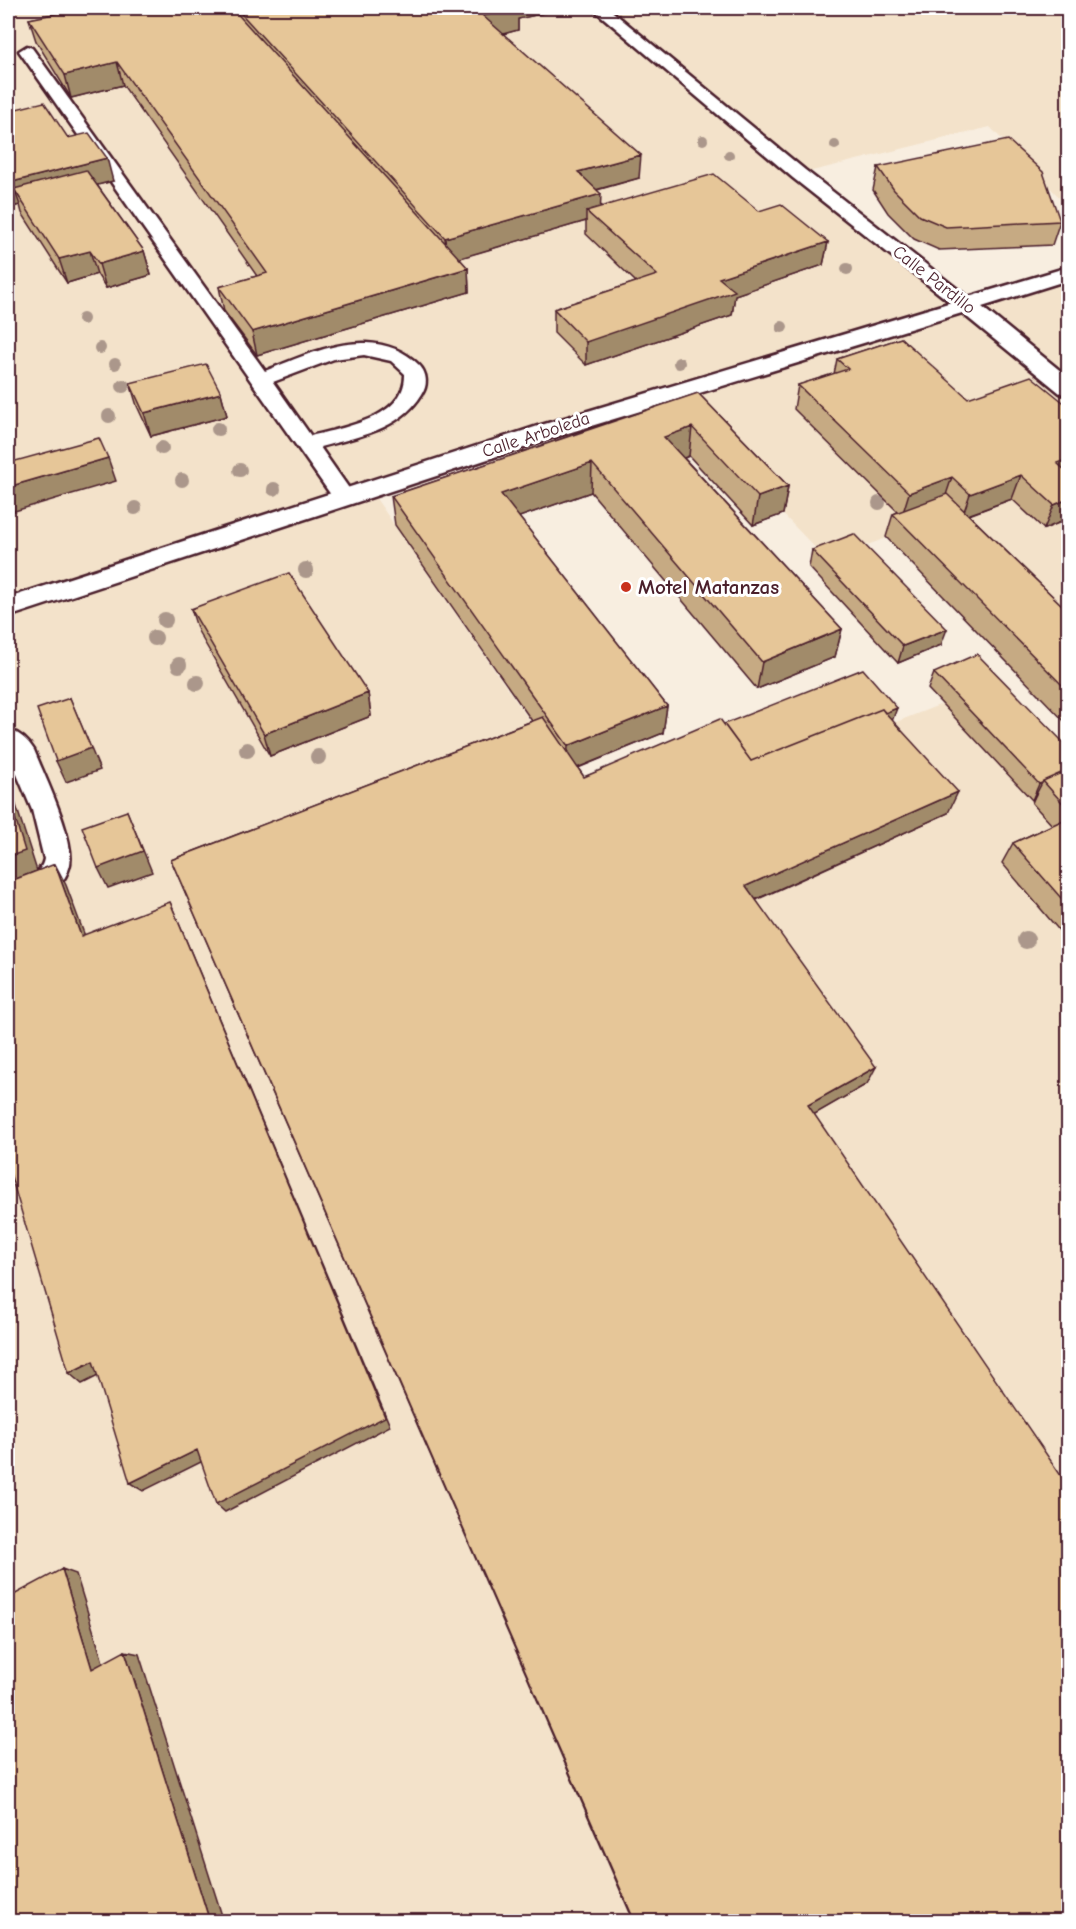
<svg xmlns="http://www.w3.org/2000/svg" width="1076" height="1929" viewBox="0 0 1076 1929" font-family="'Comic Neue',sans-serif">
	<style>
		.built { fill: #f3e2ca }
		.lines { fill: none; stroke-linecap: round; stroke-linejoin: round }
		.lane-casing { stroke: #4a1f2b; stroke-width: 5 }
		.street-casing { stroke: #4a1f2b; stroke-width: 5 }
		.lane { fill: #fff; fill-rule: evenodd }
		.street { fill: #fff; fill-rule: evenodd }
		.tree { fill: #ab978b }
		.wall { fill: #c6aa83; stroke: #4a1f2b; stroke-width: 1.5 }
		.shaded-wall { fill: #a18b6a; stroke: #4a1f2b; stroke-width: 1.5 }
		.building { fill: #e6c698; stroke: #4a1f2b; stroke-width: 1.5 }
		.poi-dot { fill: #c8321e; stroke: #fff; stroke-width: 2 }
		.labels { text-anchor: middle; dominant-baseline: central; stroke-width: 6; stroke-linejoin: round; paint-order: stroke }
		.far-street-label { font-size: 18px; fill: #4a1f2b; stroke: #fff }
		.poi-label { font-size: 21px; font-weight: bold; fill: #4a1f2b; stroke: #fff; text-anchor: start }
	</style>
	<rect width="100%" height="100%" fill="#f8eee0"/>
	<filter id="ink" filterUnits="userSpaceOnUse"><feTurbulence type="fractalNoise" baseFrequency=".0167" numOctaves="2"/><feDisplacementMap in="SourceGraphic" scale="12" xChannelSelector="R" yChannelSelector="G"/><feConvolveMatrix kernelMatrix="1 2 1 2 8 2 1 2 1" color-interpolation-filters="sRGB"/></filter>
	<g filter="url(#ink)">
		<path class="built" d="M8,8h1060v198l-78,-79 -190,47 167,132 101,-33v371l-128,-126 -113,42 -154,-160 -298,97 208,301 308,-74 51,-20 89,95 37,-16v1138l-1060,1z"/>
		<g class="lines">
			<g class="lane-casing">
				<path id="lane" d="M592,8h16l197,162 169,132 3,4 -3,4h-14l-167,-132z
					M27,46l5,2 233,323c31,-12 66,-29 101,-28 21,1 38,7 53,22 8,8 9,20 3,29 -22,36 -65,43 -102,53l35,50 -3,5 -8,2 -8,-2 -317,-451zM364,355l27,6 14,13c1,44 -60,53 -94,62l-38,-54 61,-23z
					M8,729c11,4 20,11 26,21 10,25 44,94 35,118 -8,26 -38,38 -61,45v-23c14,-6 33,-15 36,-31l-12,-49 -24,-57z"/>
			</g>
			<g class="street-casing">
				<path id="street" d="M1068,267v13l-86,27 86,70v18l-8,-2 -98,-80 -407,124 -547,180v-19l530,-172z"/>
			</g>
			<use href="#lane" class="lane"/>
			<use href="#street" class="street"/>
		</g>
		<g class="tree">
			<circle cx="703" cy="140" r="5"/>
			<circle cx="835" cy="145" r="5"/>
			<circle cx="729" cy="155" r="5"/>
			<circle cx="847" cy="269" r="6"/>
			<circle cx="83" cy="319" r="6"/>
			<circle cx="782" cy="327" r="6"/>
			<circle cx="100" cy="348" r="6"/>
			<circle cx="679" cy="363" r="6"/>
			<circle cx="115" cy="364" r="6"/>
			<circle cx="123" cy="386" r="7"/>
			<circle cx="109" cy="416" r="7"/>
			<circle cx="218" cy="429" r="7"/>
			<circle cx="162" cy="448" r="7"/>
			<circle cx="240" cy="470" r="7"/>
			<circle cx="182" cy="480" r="7"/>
			<circle cx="274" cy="489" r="7"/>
			<circle cx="879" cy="503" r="7"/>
			<circle cx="135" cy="508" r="7"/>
			<circle cx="306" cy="570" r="8"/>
			<circle cx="165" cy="620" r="8"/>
			<circle cx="155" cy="638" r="8"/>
			<circle cx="179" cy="665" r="8"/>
			<circle cx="197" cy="683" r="8"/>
			<circle cx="247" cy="750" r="8"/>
			<circle cx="318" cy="757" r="8"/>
			<circle cx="1026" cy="940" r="9"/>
		</g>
		<path class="wall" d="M84,8h469v3l-35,8v11l-15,4 136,144 -42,12 4,17 158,4 69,31 -5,23 -88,30 -3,20 -146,50 -32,-32v-24l82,-27 -50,-48v-13l-127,37 9,10 1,24 -212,63 -33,-44 -5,-24 38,-11 -134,-191 -52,13 -35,-57 -7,-22z
			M8,111l60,27 45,43 -16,4 47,66 7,24 -45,13 -9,-14 -30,9 -45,-70 -2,-8 -12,3z
			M878,167l182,54 -8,24 -113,5 -25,-11 -26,-26 -15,-23z
			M901,338l167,181 -24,10 -32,-30 -43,16 99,96v114l-182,-188 7,-23 5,-2 -104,-103 4,-24 36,-11 3,-15z
			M130,383l91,10 6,23 -76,20 -14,-30z
			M698,393l90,93 -5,28 -30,11 -64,-69 -5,2 158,171 -7,28 -78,32 -166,-197 -72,25 148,189 -4,27 -85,35 6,9 140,-53 168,-4 56,93 -192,87 111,184 -53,30 254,808h-434l-463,-1062 361,-139 -137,-196 -4,-29z
			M812,550l129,95 -43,18 -89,-96z
			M191,609l177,84 3,23 -101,40 -72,-125z
			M934,673l134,74v194l-66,-78 11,-20 39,-18 -20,-22 2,-5 -2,2 -104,-111z"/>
		<path class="shaded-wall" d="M508,8h45v3l-35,8v11l-34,9 -1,-23z
			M117,62l6,23 -52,13 -6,-23z
			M641,155l-2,23 -62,17 1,-23z
			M107,158l6,23 -89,23 -10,-15 6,16 -12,3v-25z
			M601,194l-1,23 -14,-6v10l-139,41 -2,-24z
			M828,242l-5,23 -88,30 -3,20 -146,50v-23l133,-64z
			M90,251l7,23 -30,9 -8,-24z
			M144,251l7,24 -45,13 -7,-24z
			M468,268l1,24 -212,63 -5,-23z
			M221,393l6,23 -76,20 -7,-23z
			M692,427l-3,29 -27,10 2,-29z
			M108,458l8,23 -108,32v-26z
			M1068,459v20l-11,-16z
			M592,463l-1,29 -89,31 -1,-29z
			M1021,475l-9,24 -50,18 8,-23z
			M952,477l-8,24 -42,15 7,-23z
			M788,486l-5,28 -30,11 5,-28z
			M1068,499v20l-24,10 10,-24z
			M842,629l-7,28 -78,32 5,-27z
			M947,629l-6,16 -43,18 5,-17z
			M368,693l3,23 -101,40 -6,-22z
			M70,698l30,72 -34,12 -10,-21z
			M667,706l-4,27 -96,39 1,-26z
			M897,708l-6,16 -141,43z
			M8,780l29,91 -29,11z
			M1042,783l-8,15 -2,2 7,-16z
			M958,792l-10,21 -207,93 5,-20z
			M127,811l25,61 -44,16 -10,-20z
			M55,864l11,21 26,70 -11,-19z
			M170,902l220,524 -165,86 -9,-8z
			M876,1067l-9,17 -66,38 7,-17z
			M93,1361l13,11 -24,12 -13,-11z
			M197,1450l10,9 -64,32 -13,-8z
			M62,1569l14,5 30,98 -14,-3z
			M125,1651l14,3 85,268h-14z"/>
		<path class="building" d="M84,8h148l236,260 -216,64 -33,-45 48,-14 -150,-211 -52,13 -36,-56z
			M236,8h282l-35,8 158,139 -63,17 23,22 -156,44z
			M44,102l24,36 21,-5 18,25 -99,25v-72z
			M1008,140l35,32 17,49 -114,6 -26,-11 -26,-26 -16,-23z
			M86,170l58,81 -45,13 -9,-13 -31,8 -45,-70z
			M714,174l45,37 22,-7 47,38 -109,36 16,13 -149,51 -32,-33 103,-34 -71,-64z
			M901,338l67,60 63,-22 37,30v53l-11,4 11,10v26l-14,6 -33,-30 -51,19 -18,-17 -43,16 -111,-108 50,-16 -11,-10z
			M206,364l15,29 -77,20 -14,-30z
			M698,393l90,93 -30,11 -66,-70 -28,10 178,192 -80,33 -170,-199 -91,31 166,212 -99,40 -177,-250z
			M99,438l9,20 -100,29v-24z
			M947,494l121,117v80l-175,-177z
			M854,534l93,95 -44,17 -91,-96z
			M289,573l79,120 -104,41 -73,-125z
			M977,654l91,93v23l-25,11 -1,2 -3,1 -105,-111z
			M863,669l34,39 -12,5 -3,-4 -131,52 -27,-37z
			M70,698l21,50 -35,13 -19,-52z
			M882,709l76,83 -212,94 130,181 -68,38 260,381v436h-433l-464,-1062 372,-143 41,60 136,-58 31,42z
			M1068,770v39l-25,-28z
			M8,795l17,56 -17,6z
			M127,811l16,40 -45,17 -16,-41z
			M1068,818v88l-55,-63z
			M55,864l26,72 89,-34 215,515 -169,87 -19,-54 -67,33 -37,-122 -24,12 -61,-207v-284z
			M62,1569l30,100 33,-18 85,271h-202v-324z"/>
	</g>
	<circle class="poi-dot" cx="626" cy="587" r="6"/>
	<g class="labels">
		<g class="far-street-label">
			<text transform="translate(934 280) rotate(38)">Calle Pardillo</text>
			<text transform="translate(536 435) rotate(-18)">Calle Arboleda</text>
		</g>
		<g class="poi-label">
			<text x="638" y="587">Motel Matanzas</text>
		</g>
	</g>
	<rect width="1076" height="1929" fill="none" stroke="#fff" stroke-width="30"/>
	<rect x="15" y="15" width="1046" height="1899" fill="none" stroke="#4a1f2b" stroke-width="2" filter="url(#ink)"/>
</svg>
